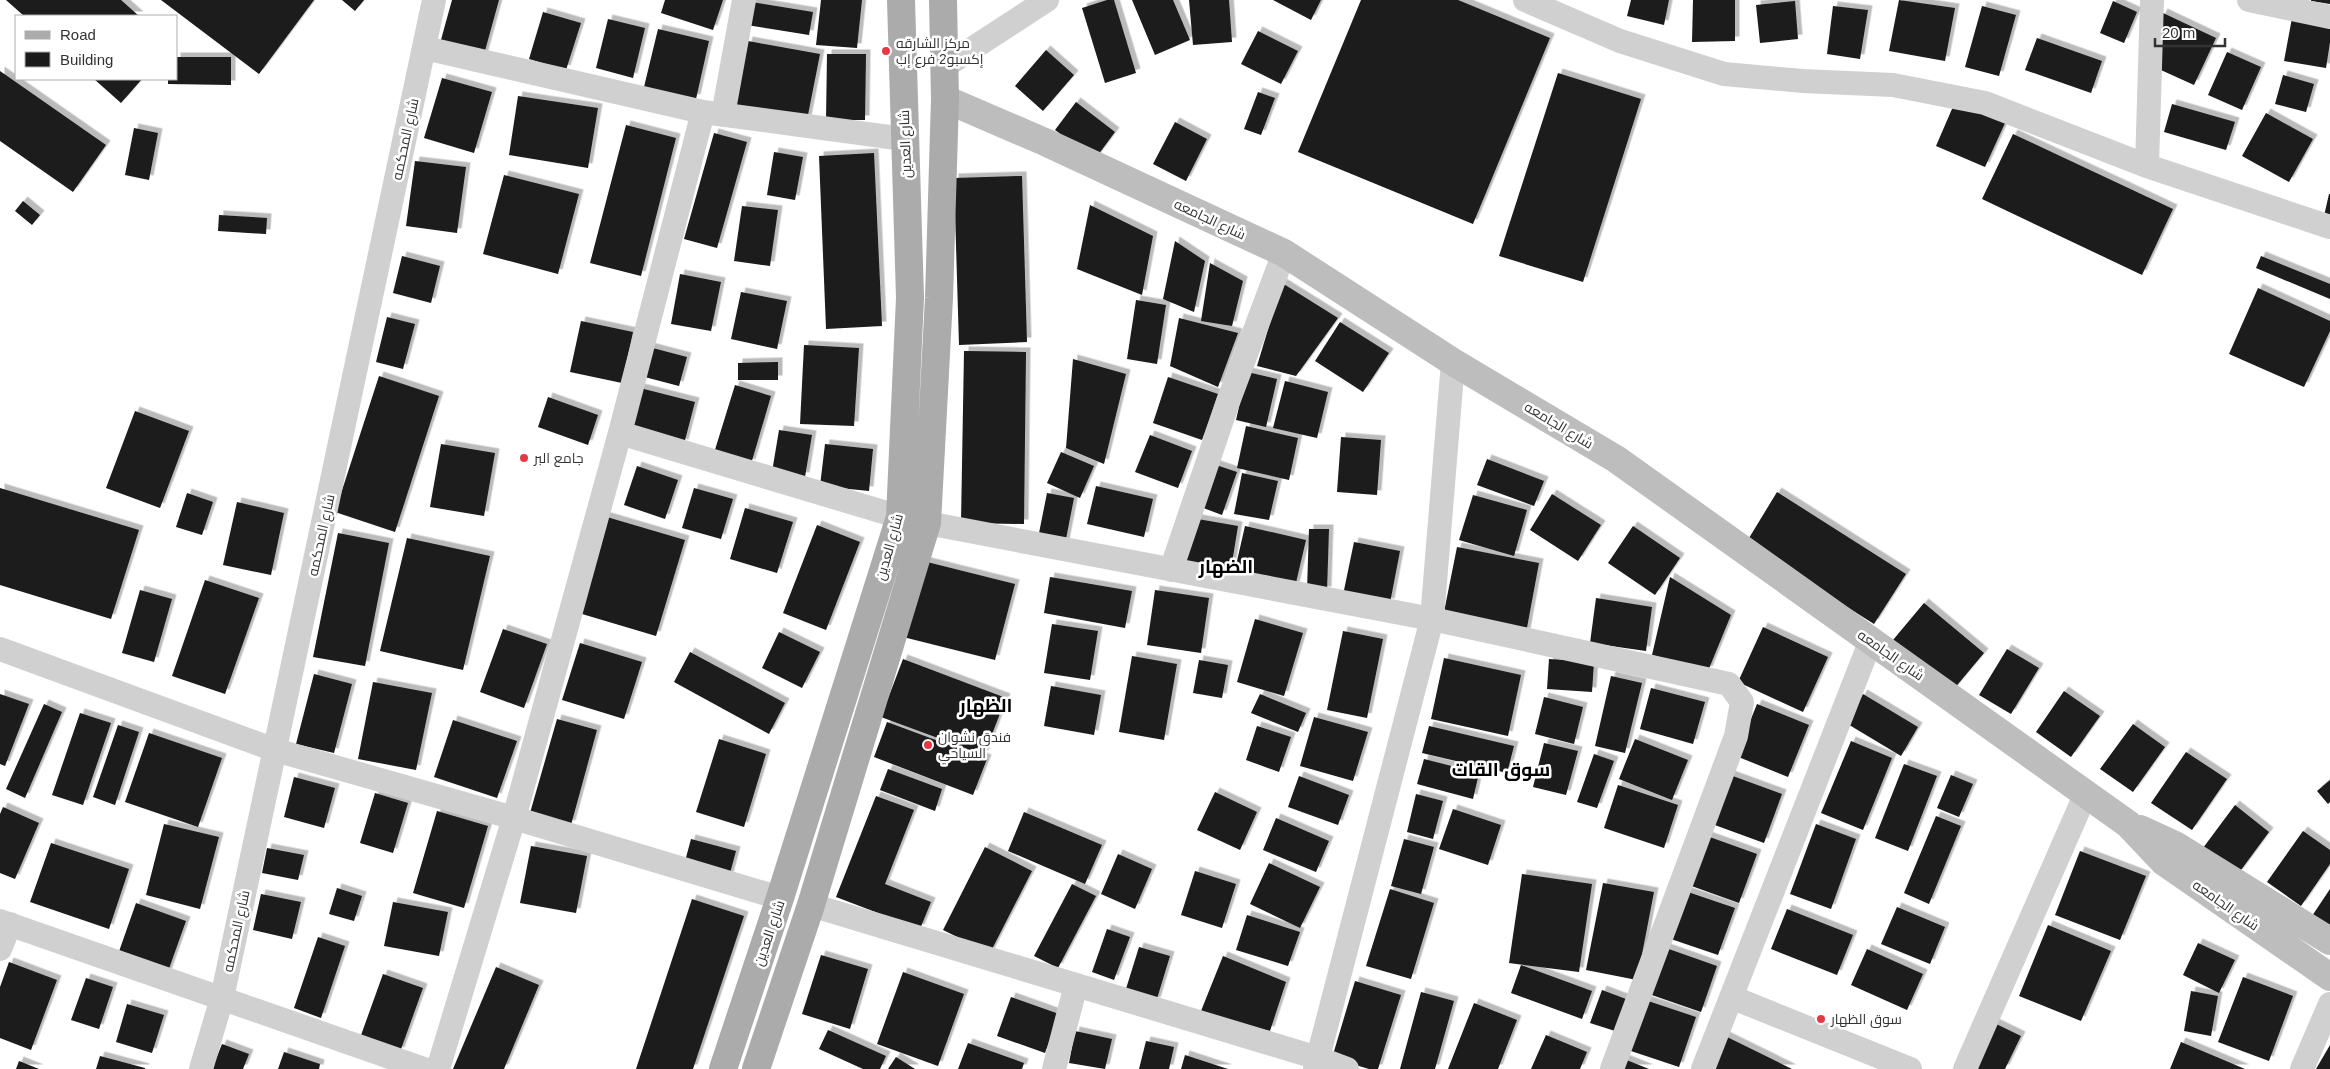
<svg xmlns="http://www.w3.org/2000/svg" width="2330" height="1069" viewBox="0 0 2330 1069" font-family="Helvetica,Cairo,sans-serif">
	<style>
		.building { fill: #1a1a1a; filter: url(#shadow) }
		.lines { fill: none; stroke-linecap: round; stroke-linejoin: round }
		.street { stroke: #d0d0d0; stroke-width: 24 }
		.secondary { stroke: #bdbdbd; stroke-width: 28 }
		.primary { stroke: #ababab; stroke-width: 28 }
		.poi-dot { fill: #e63946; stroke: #fff; stroke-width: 2 }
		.labels { text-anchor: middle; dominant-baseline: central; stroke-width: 5; stroke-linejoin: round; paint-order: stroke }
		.poi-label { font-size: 14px; fill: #333; stroke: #fff; text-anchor: start }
		.street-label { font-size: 14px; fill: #333; stroke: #fff }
		.district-label { font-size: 19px; font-weight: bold; fill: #000; stroke: #fff }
	</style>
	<defs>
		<filter id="shadow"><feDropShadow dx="4.5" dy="-4.5" stdDeviation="0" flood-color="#0004"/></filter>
	</defs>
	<rect width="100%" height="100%" fill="#fff"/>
	<path class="building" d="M6,0h115l18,16h-115z
		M161,0h153l-55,74z
		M342,0h22l-9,11z
		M452,0h47l-16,58 -44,-11z
		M665,0h58l-10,30 -52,-17z
		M821,0h41l-5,48 -41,-3z
		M1107,0h7l22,73 -31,10 -23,-75z
		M1132,0h41l17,40 -35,15z
		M1189,0h40l3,42 -39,3z
		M1273,0h48l-10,20z
		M1361,0h97l92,38 -77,186 -175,-72z
		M1631,0h38l-5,25 -37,-9z
		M1693,0h42v41l-43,1z
		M1899,0l56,8 -10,53 -56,-10z
		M2311,0h19v4l-19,-3z
		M1795,1l3,38 -38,4 -4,-38z
		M2113,1l24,11 -13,31 -24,-10z
		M751,2l62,10 -4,23 -62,-10z
		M1833,6l35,4 -8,49 -33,-5z
		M1982,6l34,9 -17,61 -34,-9z
		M543,12l38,11 -15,47 -37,-11z
		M2163,13l53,25 -22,47 -53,-24z
		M2292,18l38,7v17l-4,26 -42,-7z
		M608,19l37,9 -12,50 -37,-10z
		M658,29l51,12 -13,58 -52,-12z
		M1258,31l40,20 -17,33 -40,-20z
		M2037,38l65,23 -11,32 -66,-23z
		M748,41l72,13 -13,66 -72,-14z
		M1046,50l28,25 -31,36 -28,-25z
		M2227,52l34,15 -19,43 -34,-15z
		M827,54h39l-1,66h-39z
		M176,57h55v28l-63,-1v-5h8z
		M0,71l106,74 -33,47 -73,-51z
		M1558,73l83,26 -58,183 -84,-26z
		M2283,75l31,9 -8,28 -31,-8z
		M442,78l50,14 -18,61 -50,-15z
		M94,79h48l-21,24z
		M1258,92l17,6 -14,37 -17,-6z
		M518,96l80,12 -10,60 -79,-13z
		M1076,102l39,30 -20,27 -40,-29z
		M1955,102l50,21 -20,44 -49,-21z
		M2172,104l63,18 -9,28 -62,-18z
		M2266,113l47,26 -24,43 -47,-26z
		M1175,122l32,17 -21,42 -33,-17z
		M626,125l50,13 -35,138 -51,-13z
		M134,128l24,5 -9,47 -24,-5z
		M714,133l33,9 -30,106 -33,-9z
		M2013,134l160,75 -31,66 -160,-76z
		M774,152l29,5 -8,43 -28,-5z
		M874,153l8,173 -56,3 -7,-173z
		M415,161l51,6 -9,66 -51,-7z
		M504,175l75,19 -21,80 -75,-20z
		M1022,176l5,166 -68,3 -5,-167z
		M2329,194h1v23l-6,-1z
		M23,201l17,14 -8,10 -17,-14z
		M1090,205l63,31 -11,59 -65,-26z
		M742,206l36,4 -8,56 -36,-5z
		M219,215l48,3 -1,16 -48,-3z
		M1175,241l30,20 -11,51 -31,-13z
		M402,256l38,10 -9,37 -38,-10z
		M2261,256l69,28v15l-74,-31z
		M1210,263l33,18 -11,45 -31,-5z
		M680,274l41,8 -10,49 -40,-7z
		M1282,283l56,35 -42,58 -39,-10z
		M2258,288l72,33v10l-26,56 -75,-33z
		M741,292l46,9 -10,48 -46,-10z
		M1136,300l30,5 -9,59 -30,-5z
		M387,317l28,7 -12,45 -27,-7z
		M1179,318l59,15 -20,54 -48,-21z
		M581,321l52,11 -11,51 -52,-11z
		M1340,322l49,31 -26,39 -48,-31z
		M804,345l55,3 -5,78 -54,-2z
		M645,346l42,11 -8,29 -42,-11z
		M964,351l62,1 -2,172 -63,-1z
		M1073,359l53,15 -22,90 -38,-16z
		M778,362v18h-40v-17z
		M1247,372l30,7 -11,48 -30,-7z
		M379,376l60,20 -44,136 -60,-20z
		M1168,377l50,17 -16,46 -49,-17z
		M1285,381l43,11 -11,46 -44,-10z
		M735,385l36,11 -20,68 -37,-11z
		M640,388l55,14 -11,42 -55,-14z
		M548,397l50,18 -10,30 -50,-18z
		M135,411l54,20 -29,77 -54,-20z
		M1246,426l52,12 -9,42 -52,-12z
		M779,430l33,5 -7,42 -33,-5z
		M1150,435l42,16 -14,37 -43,-16z
		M1341,437l40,3 -4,55 -40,-3z
		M441,444l54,9 -11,63 -54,-9z
		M825,444l48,5 -4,42 -49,-5z
		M1061,452l33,14 -14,32 -33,-15z
		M1487,459l57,22 -10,25 -57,-21z
		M1213,464l24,8 -15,43 -24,-9z
		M637,466l41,14 -13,39 -41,-14z
		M1242,473l36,8 -9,39 -35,-6z
		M1096,486l57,13 -9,38 -57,-13z
		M0,488l139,42 -28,89 -111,-34z
		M694,488l39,11 -12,40 -39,-11z
		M1777,492l129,82 -32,50 -128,-81z
		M187,493l26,9 -11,33 -26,-8z
		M1047,493l27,5 -10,51 -27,-6z
		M1552,494l49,31 -23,36 -48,-31z
		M1473,495l54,15 -13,46 -55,-16z
		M237,502l47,11 -13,62 -48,-10z
		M745,508l48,14 -16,51 -47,-14z
		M600,515l85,25 -29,96 -84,-25z
		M1192,518l46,8 -7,43 -46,-7z
		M817,525l43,17 -34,88 -43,-17z
		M1245,526l61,14 -11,47 -61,-13z
		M1633,526l47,32 -25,37 -47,-32z
		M1309,529h20l-2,62 -20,-1z
		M338,533l51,10 -24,123 -52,-9z
		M407,538l83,18 -27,114 -83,-19z
		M1354,542l46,9 -10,52 -47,-8z
		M1457,547l82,16 -13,70 -83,-16z
		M923,561l92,23 -20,76 -92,-23z
		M1050,577l82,14 -7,37 -81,-15z
		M1670,577l61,38 -23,56 -56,-16z
		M205,580l54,18 -34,96 -53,-18z
		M140,590l32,9 -18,63 -32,-9z
		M1155,590l54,8 -8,55 -54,-8z
		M1596,598l56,9 -6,44 -56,-8z
		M1924,603l60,50 -31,37 -60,-50z
		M1255,619l48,14 -19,63 -47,-14z
		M1052,624l46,7 -8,49 -46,-7z
		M1763,627l65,30 -25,55 -65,-30z
		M503,629l44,15 -23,64 -44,-16z
		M1343,631l40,8 -16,79 -40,-8z
		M779,632l41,20 -18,36 -40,-20z
		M580,643l62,19 -18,57 -62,-19z
		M2007,649l32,19 -28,46 -32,-19z
		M690,652l95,51 -16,31 -95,-52z
		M1132,656l45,8 -13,76 -45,-8z
		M1444,658l77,17 -13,61 -77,-17z
		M903,659l103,39 -22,57 -103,-38z
		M1549,659l45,3 -2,30 -45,-3z
		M1199,660l29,5 -6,33 -29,-5z
		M314,674l38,10 -18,69 -38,-9z
		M1611,676l31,7 -17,70 -30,-7z
		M373,682l59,11 -16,77 -58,-11z
		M1051,686l50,9 -7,40 -50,-9z
		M1651,688l54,14 -12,42 -53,-15z
		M2064,691l36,25 -29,41 -35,-25z
		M0,694l29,10 -24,62 -5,-2z
		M1260,694l46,19 -8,19 -47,-19z
		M1863,694l55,33 -17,29 -55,-33z
		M1544,697l39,10 -9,37 -39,-10z
		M44,704l18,8 -37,86 -19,-9z
		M1757,704l52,21 -21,52 -52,-21z
		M80,713l31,10 -28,82 -31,-10z
		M1314,717l54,15 -15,49 -53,-15z
		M557,719l40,11 -26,95 -41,-12z
		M453,720l64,21 -20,57 -63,-21z
		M887,722l100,37 -14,36 -99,-38z
		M2133,724l32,23 -32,45 -33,-23z
		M118,725l21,7 -24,73 -22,-8z
		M1257,726l34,11 -12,35 -33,-12z
		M1429,726l85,20 -7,27 -85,-20z
		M149,733l73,25 -24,69 -73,-25z
		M719,739l47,15 -22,73 -48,-15z
		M1635,739l53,21 -16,40 -53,-21z
		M1851,741l41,17 -29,72 -42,-17z
		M1544,743l34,8 -12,44 -33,-8z
		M2186,752l41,27 -35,51 -41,-27z
		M1594,754l20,7 -17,47 -20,-6z
		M1424,759l55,14 -6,26 -56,-15z
		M1904,764l33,12 -29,75 -33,-13z
		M888,769l54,20 -7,22 -55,-21z
		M1730,775l52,19 -18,49 -52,-19z
		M1951,775l22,9 -14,33 -22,-9z
		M1299,776l50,19 -11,30 -50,-18z
		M294,777l41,11 -11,40 -40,-11z
		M2330,780v22l-2,2 -11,-13z
		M1618,785l60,20 -14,43 -60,-20z
		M1215,792l42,20 -17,38 -43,-20z
		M375,793l33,10 -15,50 -33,-10z
		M1416,794l27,7 -10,38 -26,-7z
		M876,796l38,14 -29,74 46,18 -11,27 -84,-32z
		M2235,805l34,27 -31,42 -35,-26z
		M3,807l36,16 -24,56 -15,-6v-59z
		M1453,809l48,16 -13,40 -49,-16z
		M437,811l51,15 -24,82 -51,-15z
		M1024,812l78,33 -17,39 -77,-33z
		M1936,816l25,10 -32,78 -25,-11z
		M1276,818l53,23 -13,31 -53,-22z
		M164,824l55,13 -19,72 -54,-14z
		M1816,824l40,15 -25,70 -41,-15z
		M2303,831l27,19v14l-29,42 -34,-24z
		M1704,835l53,19 -18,49 -53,-19z
		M691,839l45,12 -7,26 -45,-12z
		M1404,839l30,8 -13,47 -30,-8z
		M51,843l78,26 -20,60 -79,-27z
		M531,846l56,10 -11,57 -56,-10z
		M985,847l47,24 -42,82 -47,-23z
		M267,848l37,7 -6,25 -36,-7z
		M2080,851l66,25 -26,64 -65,-25z
		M1118,854l34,15 -17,40 -34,-15z
		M1269,863l51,24 -20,41 -50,-24z
		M1195,871l41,13 -14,44 -41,-13z
		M1522,874l70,10 -13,88 -70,-9z
		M1603,883l51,9 -17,88 -51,-10z
		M1072,884l24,12 -38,72 -24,-12z
		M337,888l25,8 -8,25 -25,-7z
		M1390,889l44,14 -23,76 -45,-13z
		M2330,889v44l-20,-14z
		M1682,890l53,18 -17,47 -53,-18z
		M261,894l40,8 -9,37 -39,-9z
		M692,899l52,17 -51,153h-57z
		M393,902l55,10 -9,44 -55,-10z
		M136,903l50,18 -20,56 -50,-17z
		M1897,907l48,20 -15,37 -49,-20z
		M1787,909l66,26 -16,40 -66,-26z
		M1247,915l53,17 -12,34 -52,-16z
		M2048,925l63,26 -30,70 -62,-25z
		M1107,929l23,8 -16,43 -22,-8z
		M318,937l27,9 -24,72 -27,-10z
		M2198,943l37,17 -16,33 -36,-18z
		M1139,947l31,9 -14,46 -31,-10z
		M1663,947l54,19 -16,46 -55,-19z
		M1867,949l56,25 -16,36 -56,-25z
		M821,955l47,14 -18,60 -48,-15z
		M1223,956l63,26 -16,49 -71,-15z
		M9,962l48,18 -26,70 -31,-12v-51z
		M1521,965l71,26 -10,28 -71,-26z
		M496,967l43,18 -35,84h-51z
		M903,972l61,22 -26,72 -61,-22z
		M383,974l40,14 -23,64 -40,-14z
		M2243,977l50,19 -24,65 -51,-19z
		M86,978l27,9 -14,42 -28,-9z
		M1355,981l46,14 -23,74h-9l-37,-11z
		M1602,990l24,9 -11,32 -25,-8z
		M2191,991l27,5 -7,40 -27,-5z
		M1421,992l33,9 -19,68h-35z
		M1011,997l48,17 -14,39 -48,-17z
		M1642,999l54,18 -17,50 -54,-18z
		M1474,1003l43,17 -19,49h-50z
		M127,1004l37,11 -12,38 -36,-11z
		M1990,1021l31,15 -16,33h-38z
		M828,1030l58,26 -6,13h-17l-44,-20z
		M1075,1031l37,8 -7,30 -36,-6z
		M1546,1035l41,17 -7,17h-49z
		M1725,1036l67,33h-84z
		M1146,1041l28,6 -5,22h-30z
		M2181,1042l64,27h-75z
		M968,1043l56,20 -2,6h-64z
		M222,1044l27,10 -6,15h-31z
		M2330,1045v24h-14z
		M284,1052l36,12 -1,5h-41z
		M1185,1055l43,14h-47z
		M100,1056l45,12v1h-49z
		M896,1057l19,12h-27z
		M1624,1059l25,10h-29z
		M19,1061l20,8h-23z"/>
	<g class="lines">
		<path class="street" d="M1525,0l95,41 104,33 79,7 90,4 92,18 162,63 183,61
			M2249,0l81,17
			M425,48l278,64 201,27
			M944,67l103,-67
			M723,115l21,-115
			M2147,166l5,-166
			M620,433l280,84
			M927,523l505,96 297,65 13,18 -6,34 -124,333
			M1171,570l57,-168 56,-149
			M0,649l275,101 239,68 266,80
			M811,905l507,153 29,11
			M0,921l424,148
			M0,949l10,-25
			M1731,997l179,72
			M201,1069l21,-71 212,-998
			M438,1069l76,-251 106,-385 83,-321
			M1054,1069l22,-84
			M1315,1069l117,-450 21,-257
			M1703,1069l168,-429
			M1965,1069l121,-276
			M2302,1069l28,-65"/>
		<path class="secondary" d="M945,99l100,43 239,111 169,109 163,97 512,365 36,38 166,115
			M2140,829l35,16 155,96"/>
		<path class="primary" d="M723,1069l57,-171 120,-381 10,-219 -9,-298
			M756,1069l55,-164 116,-382 12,-225 6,-199 -2,-99"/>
	</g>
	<g class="poi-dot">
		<circle cx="886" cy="51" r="5"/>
		<circle cx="524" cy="458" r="5"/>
		<circle cx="928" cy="745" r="5"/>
		<circle cx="1821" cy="1019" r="5"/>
	</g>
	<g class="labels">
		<g class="poi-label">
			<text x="896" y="43">مركز الشارقه<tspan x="896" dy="16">إكسبو2 فرع إب</tspan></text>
			<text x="534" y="458">جامع البر</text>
			<text x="938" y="737">فندق نشوان<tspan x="938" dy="16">السياحي</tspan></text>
			<text x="1831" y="1019">سوق الظهار</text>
		</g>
		<g class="street-label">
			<text transform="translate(405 139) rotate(-78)">شارع المحكمه</text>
			<text transform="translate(905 144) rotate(-92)">شارع العدين</text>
			<text transform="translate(1210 219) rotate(25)">شارع الجامعه</text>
			<text transform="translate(1559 425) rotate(31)">شارع الجامعه</text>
			<text transform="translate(321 535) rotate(-78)">شارع المحكمه</text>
			<text transform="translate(889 547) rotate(-74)">شارع العدين</text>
			<text transform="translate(1891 655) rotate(35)">شارع الجامعه</text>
			<text transform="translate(2226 905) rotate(35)">شارع الجامعه</text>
			<text transform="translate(236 931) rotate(-78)">شارع المحكمه</text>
			<text transform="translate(769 933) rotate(-71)">شارع العدين</text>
		</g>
		<g class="district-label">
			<text x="1226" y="566">الضهار</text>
			<text x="986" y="705">الظهار</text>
			<text x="1501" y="769">سوق القات</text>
		</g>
	</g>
	<rect x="15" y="15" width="162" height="65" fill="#ffffff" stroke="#adadad"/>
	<rect x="25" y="31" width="25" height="8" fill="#ababab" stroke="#adadad"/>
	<text x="60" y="40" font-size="15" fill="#333333">Road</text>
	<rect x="25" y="52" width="25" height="15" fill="#1a1a1a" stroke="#adadad"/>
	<text x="60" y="65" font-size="15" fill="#333333">Building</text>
	<path d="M2155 38v8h70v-8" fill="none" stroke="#333333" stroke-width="2.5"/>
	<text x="2162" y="38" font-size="15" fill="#333333" stroke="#ffffff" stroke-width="4" paint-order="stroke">20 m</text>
</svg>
